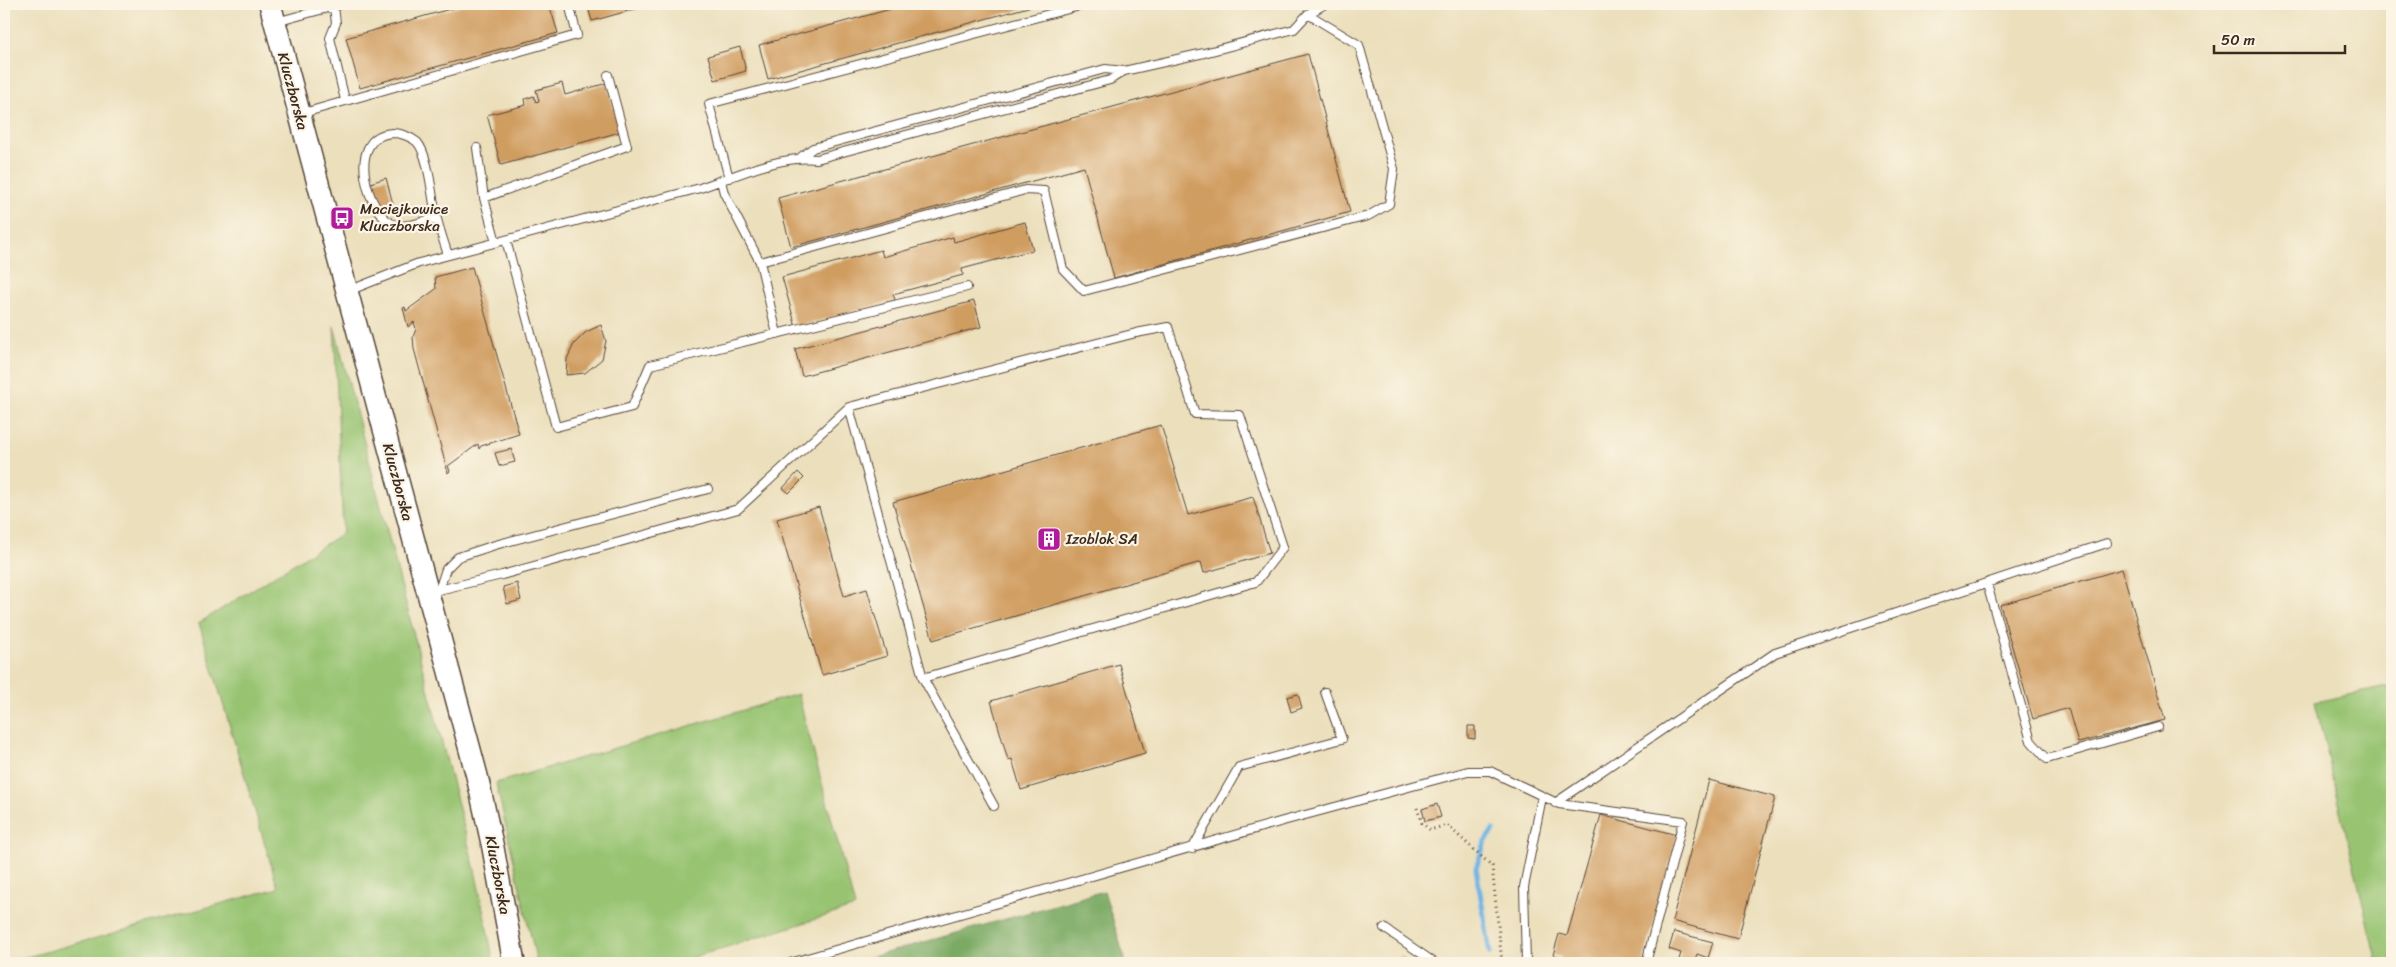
<svg xmlns="http://www.w3.org/2000/svg" width="2396" height="967" viewBox="0 0 2396 967" font-family="Sriracha,sans-serif">
	<style>
		.green { fill: #98c472; stroke: #6a7748 }
		.forest { fill: #7aaa64; stroke: #5a6a41 }
		.lines { fill: none; stroke-linecap: round; stroke-linejoin: round }
		.stream { stroke: #71b6e8; stroke-width: 5 }
		.building { fill: #d09d61 }
		.lane-casing { stroke: #554536; stroke-width: 10 }
		.secondary-casing { stroke: #554536; stroke-width: 24 }
		.path { stroke: #554536; stroke-width: 3; stroke-dasharray: 1 4; stroke-linecap: butt }
		.lane { stroke: #fff; stroke-width: 8 }
		.secondary { stroke: #fff; stroke-width: 21 }
		.labels { text-anchor: middle; dominant-baseline: central; stroke-width: 4.5; stroke-linejoin: round; paint-order: stroke }
		.street-label { font-size: 15px; fill: #3b2a1e; stroke: #fcf5e5 }
		.poi-label { font-size: 15px; fill: #3b2a1e; stroke: #fcf5e5; text-anchor: start }
	</style>
	<rect width="100%" height="100%" fill="#fcf5e5"/>
	<filter id="ink" filterUnits="userSpaceOnUse"><feTurbulence type="fractalNoise" baseFrequency=".02" numOctaves="2"/><feDisplacementMap in="SourceGraphic" scale="10" xChannelSelector="R" yChannelSelector="G"/><feConvolveMatrix kernelMatrix="1 2 1 2 8 2 1 2 1" color-interpolation-filters="sRGB"/></filter>
	<filter id="wash" filterUnits="userSpaceOnUse"><feTurbulence type="fractalNoise" baseFrequency=".0096" numOctaves="4" result="noise"/><feDisplacementMap in="SourceGraphic" scale="20" xChannelSelector="R" yChannelSelector="G"/><feGaussianBlur stdDeviation="1.12" result="paint"/><feColorMatrix in="noise" values="0 0 0 0 0 0 0 0 0 0 0 0 0 0 0 0 0 1.4 0 .05"/><feComposite in="paint" operator="in"/></filter>
	<g filter="url(#wash)">
		<rect width="100%" height="100%" fill="#ebdfbc"/>
		<path class="green" d="M334,326l141,544 19,93h-489l273,-75 -79,-265 144,-90z
			M2392,686v277h-15l-62,-261z
			M798,694l57,213 -180,56h-138l-41,-180z"/>
		<path class="forest" d="M1104,891l22,72h-275z"/>
		<g class="lines">
			<path class="stream" d="M1490,953l-14,-85 9,-26 8,-12"/>
		</g>
		<g id="blocks">
			<path class="building" d="M468,4h81l9,29 -198,55 -14,-50z
				M587,4h50l2,4 -47,13z
				M909,4h130l-271,75 -9,-34z
				M740,47l6,24 -31,9 -7,-24z
				M1308,54l42,158 -236,66 -30,-111 -293,80 -13,-49z
				M562,83l3,12 42,-12 13,49 -119,33 -14,-50 39,-10 -1,-6 9,-3 2,6 3,-1 -3,-11z
				M386,178l7,26 -19,6 -7,-26z
				M1025,222l8,28 -71,19 1,6 -70,19 2,6 -99,27 -14,-50 99,-27 2,7 70,-20 1,5z
				M472,267l47,167 -38,12 -2,3 -1,-5 -30,22 2,5 -2,2 -34,-124 -1,-12 3,-8 -2,-7 -6,5 -5,-19 2,-1 1,4 30,-22 -1,-12z
				M974,301l7,26 -179,49 -7,-27z
				M601,325l5,16 -4,18 -17,14 -19,2 1,-16 7,-15 12,-12z
				M1161,425l27,90 65,-18 17,56 -66,20 -3,-11 -268,78 -40,-138z
				M511,449l4,13 -16,4 -4,-13z
				M798,472l6,6 -15,15 -6,-5z
				M819,507l25,89 23,-7 20,67 -65,19 -45,-156z
				M2122,569l43,151 -87,23 -10,-35 -35,11 -33,-114z
				M517,583l4,17 -14,4 -4,-17z
				M1119,664l26,89 -124,37 -9,-31 -4,1 -17,-59z
				M1298,694l4,14 -11,4 -4,-15z
				M1468,726h7v13l-7,-1z
				M1709,780l66,17 -37,142 -66,-18z
				M1437,804l4,13 -16,4 -3,-12z
				M1601,815l76,20 -34,128h-83l1,-6 -8,-2 6,-21 8,2z
				M1674,932l39,10 -5,16 -11,-4 -3,9h-16l3,-10 -12,-4z
				M1402,956l6,7h-15z"/>
		</g>
	</g>
	<g filter="url(#ink)">
		<use href="#blocks" fill-opacity="0" stroke="#554536" stroke-width="1"/>
		<g class="lines">
			<g class="lane-casing">
				<path id="lane" d="M334,7l2,16 -6,15 15,62
					M276,22l66,-18
					M300,114l277,-79 -8,-31
					M477,148l7,50 143,-52 -19,-71
					M801,157l12,-9 292,-79 19,2
					M729,178l-20,-74 367,-97
					M721,181l3,12 36,69 17,72
					M484,198l12,44
					M436,217c-12,4 -27,11 -40,8 -28,-6 -53,-90 -3,-92 8,0 18,4 24,9 12,13 15,56 19,73 3,14 8,27 12,40
					M506,240l50,187 76,-20 18,-42 317,-78
					M760,262l265,-72 19,1 19,78 21,22 284,-75 21,-12 5,-35 -35,-124 -51,-31
					M348,291l71,-28 281,-75c35,-12 80,-33 117,-29l293,-79 14,-9 80,-18 90,-24 14,-15 17,-10
					M849,407l74,271 71,128
					M1987,584l44,157 16,18 111,-32
					M439,590l7,-21 12,-12 37,-12 213,-56
					M430,592l72,-17 236,-66 111,-102 287,-74 32,-6 27,87 45,1 43,132 -27,35 -333,96
					M1555,803l220,-150 332,-110
					M1192,849l47,-82 103,-28 -17,-47
					M1384,928l51,35
					M790,963l493,-142 185,-50h22l69,33 124,17 -37,142
					M1526,963l-2,-76 18,-90"/>
			</g>
			<g class="secondary-casing">
				<path id="secondary" d="M270,4l207,772 16,72 21,115"/>
			</g>
			<path class="path" d="M1417,808l5,15 8,7 17,-5 45,41 10,97"/>
			<use href="#lane" class="lane"/>
			<use href="#secondary" class="secondary"/>
		</g>
	</g>
	<defs>
		<g id="bus-square" transform="scale(1.25)"><rect x="-9" y="-9" width="18" height="18" rx="4" fill="#b5179e" stroke="#fcf5e5"/><path d="M-5-6H5V4H4V6H2V4H-2V6H-4V4H-5ZM-3.5-4V0h7V-4ZM-3.5 1.2v1.5H-2V1.2ZM2 1.2v1.5H3.5V1.2Z" fill="#fff"/></g>
		<g id="building-square" transform="scale(1.25)"><rect x="-9" y="-9" width="18" height="18" rx="4" fill="#b5179e" stroke="#fcf5e5"/><path d="M-4-6H4V6H1V3H-1V6H-4ZM-2.5-4.3h1.7v1.8h-1.7ZM.8-4.3h1.7v1.8H.8ZM-2.5-1h1.7V.8h-1.7ZM.8-1h1.7V.8H.8Z" fill="#fff"/></g>
	</defs>
	<g fill-rule="evenodd">
		<use href="#bus-square" x="342" y="218"/>
		<use href="#building-square" x="1049" y="539"/>
	</g>
	<g class="labels">
		<g class="street-label">
			<text transform="translate(293 91) rotate(75)">Kluczborska</text>
			<text transform="translate(398 482) rotate(75)">Kluczborska</text>
			<text transform="translate(498 875) rotate(79)">Kluczborska</text>
		</g>
		<g class="poi-label">
			<text x="360" y="209">Maciejkowice<tspan x="360" dy="17">Kluczborska</tspan></text>
			<text x="1066" y="539">Izoblok SA</text>
		</g>
	</g>
	<rect width="2396" height="967" fill="none" stroke="#fcf5e5" stroke-width="20"/>
	<path d="M2214 45v8h131v-8" fill="none" stroke="#3b2a1e" stroke-width="2.5"/>
	<text x="2221" y="45" font-size="15" fill="#3b2a1e" stroke="#fcf5e5" stroke-width="4" paint-order="stroke">50 m</text>
</svg>
